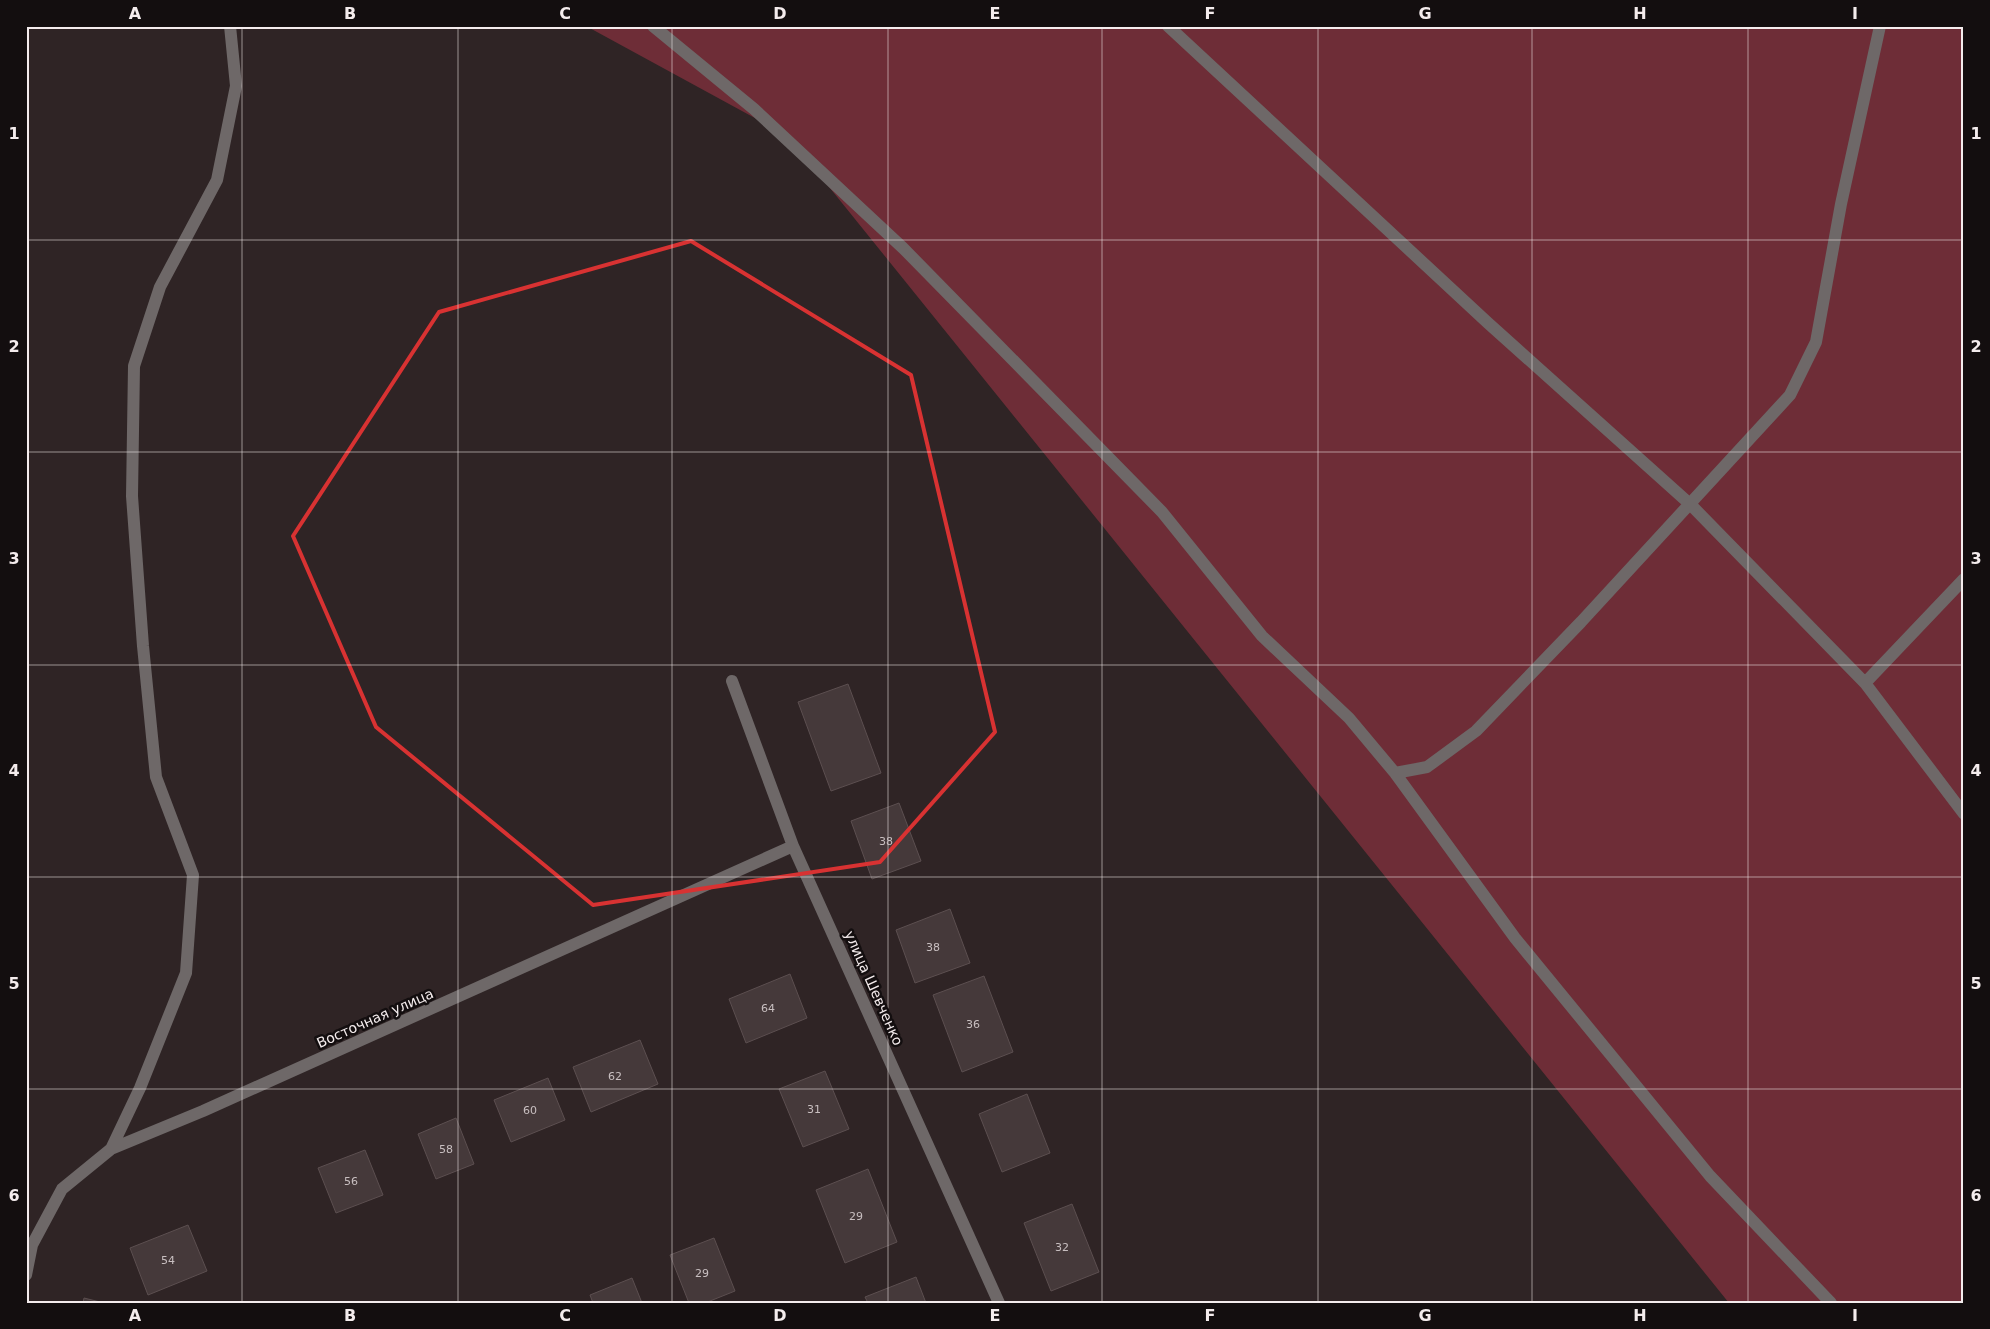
<svg xmlns="http://www.w3.org/2000/svg" width="1990" height="1329" viewBox="0 0 1990 1329" font-family="'DejaVu Sans',sans-serif">
	<style>
		.green { fill: #6e2d37 }
		.building { fill: #45393a; stroke: #5c4f50 }
		.lines { fill: none; stroke-linecap: round; stroke-linejoin: round }
		.minor { stroke: #6e6868; stroke-width: 12 }
		.marked { fill: none; stroke: #d83232; stroke-width: 4; stroke-linejoin: round }
		.grid { fill: none; stroke: #f4eced; stroke-width: 1; stroke-opacity: 0.55 }
		.labels { text-anchor: middle; dominant-baseline: central; stroke-width: 5; stroke-linejoin: round; paint-order: stroke }
		.number-label { font-size: 11px; fill: #c8bfc0 }
		.street-label { font-size: 14px; fill: #f4eced; stroke: #130e0f }
		.neatline { fill: none; stroke: #f4eced; stroke-width: 2 }
		.grid-label { font-size: 16px; text-anchor: middle; font-weight: bold; fill: #f4eced }
	</style>
	<rect width="100%" height="100%" fill="#2f2425"/>
	<path class="green" d="M586,26h1378v1277h-235l-941,-1167z"/>
	<path class="building" d="M848,684l33,89 -50,18 -33,-89z
		M899,803l22,58 -49,18 -21,-58z
		M950,909l20,54 -55,20 -19,-53z
		M790,974l17,44 -61,25 -17,-44z
		M984,976l29,76 -51,20 -29,-77z
		M640,1040l18,44 -67,28 -18,-45z
		M825,1071l24,58 -46,18 -24,-58z
		M548,1078l17,42 -54,22 -17,-42z
		M1027,1094l23,59 -48,19 -23,-58z
		M456,1118l18,46 -38,15 -18,-45z
		M365,1150l18,45 -47,18 -18,-45z
		M868,1169l29,73 -52,21 -29,-73z
		M1072,1204l27,68 -48,19 -27,-68z
		M188,1225l19,46 -59,24 -18,-47z
		M714,1238l21,53 -30,12h-16l-19,-48z
		M916,1277l10,26h-58l-3,-6z
		M632,1278l10,25h-49l-3,-8z
		M84,1298l20,5h-21z"/>
	<g class="lines">
		<path class="minor" d="M653,26l101,83 149,139 259,264 100,124 87,82 46,55 120,165 195,238 121,127
			M1168,26l320,297 203,182 174,178 99,131
			M732,681l61,165 206,457
			M1865,683l99,-104
			M1395,773l32,-6 49,-36 105,-109 209,-227 26,-53 25,-138 39,-178
			M111,1149l29,-61 46,-115 7,-98 -37,-98 -13,-131 -11,-150 2,-130 26,-79 57,-107 19,-94 -6,-60
			M26,1275l6,-30 30,-56 49,-40 92,-38 590,-265"/>
	</g>
	<path class="marked" d="M691,241l220,134 84,357 -115,130 -287,43 -217,-178 -83,-191 146,-224z"/>
	<path class="grid" d="M242,26v1277M458,26v1277M672,26v1277M888,26v1277M1102,26v1277M1318,26v1277M1532,26v1277M1748,26v1277M26,240h1938M26,452h1938M26,665h1938M26,877h1938M26,1089h1938"/>
	<g class="labels">
		<g class="number-label">
			<text x="886" y="841">38</text>
			<text x="933" y="947">38</text>
			<text x="768" y="1008">64</text>
			<text x="973" y="1024">36</text>
			<text x="615" y="1076">62</text>
			<text x="814" y="1109">31</text>
			<text x="530" y="1110">60</text>
			<text x="446" y="1149">58</text>
			<text x="351" y="1181">56</text>
			<text x="856" y="1216">29</text>
			<text x="1062" y="1247">32</text>
			<text x="168" y="1260">54</text>
			<text x="702" y="1273">29</text>
		</g>
		<g class="street-label">
			<text transform="translate(874 988) rotate(66)">улица Шевченко</text>
			<text transform="translate(375 1018) rotate(-24)">Восточная улица</text>
		</g>
	</g>
	<rect width="1990" height="1329" fill="none" stroke="#130e0f" stroke-width="55"/>
	<rect x="28" y="28" width="1934" height="1274" class="neatline"/>
	<g class="grid-label">
		<text x="135" y="19">A</text>
		<text x="350" y="19">B</text>
		<text x="565" y="19">C</text>
		<text x="780" y="19">D</text>
		<text x="995" y="19">E</text>
		<text x="1210" y="19">F</text>
		<text x="1425" y="19">G</text>
		<text x="1640" y="19">H</text>
		<text x="1855" y="19">I</text>
		<text x="14" y="139">1</text>
		<text x="1976" y="139">1</text>
		<text x="14" y="352">2</text>
		<text x="1976" y="352">2</text>
		<text x="14" y="564">3</text>
		<text x="1976" y="564">3</text>
		<text x="14" y="776">4</text>
		<text x="1976" y="776">4</text>
		<text x="14" y="989">5</text>
		<text x="1976" y="989">5</text>
		<text x="14" y="1201">6</text>
		<text x="1976" y="1201">6</text>
		<text x="135" y="1321">A</text>
		<text x="350" y="1321">B</text>
		<text x="565" y="1321">C</text>
		<text x="780" y="1321">D</text>
		<text x="995" y="1321">E</text>
		<text x="1210" y="1321">F</text>
		<text x="1425" y="1321">G</text>
		<text x="1640" y="1321">H</text>
		<text x="1855" y="1321">I</text>
	</g>
</svg>
